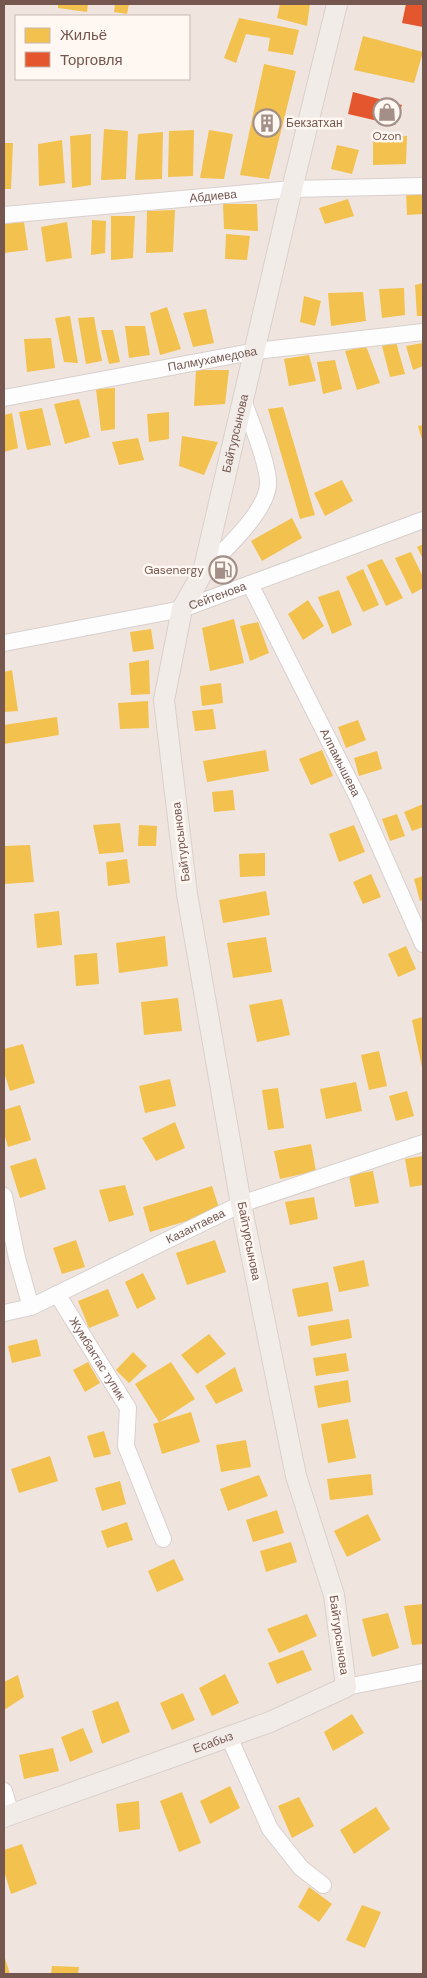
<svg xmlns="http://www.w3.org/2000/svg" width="427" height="1978" viewBox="0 0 427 1978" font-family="'DM Sans',sans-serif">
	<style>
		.residential { fill: #f0e4de; fill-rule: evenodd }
		.homes { fill: #f2c14e }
		.shops { fill: #e4572e }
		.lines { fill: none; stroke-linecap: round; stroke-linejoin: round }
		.minor-casing { stroke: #d7d0ce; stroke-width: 18 }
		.major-casing { stroke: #d9d0cc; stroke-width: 22 }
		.minor { stroke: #fefdfd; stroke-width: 16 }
		.major { stroke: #f2ece8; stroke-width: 20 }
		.labels { text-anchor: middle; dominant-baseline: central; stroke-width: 5; stroke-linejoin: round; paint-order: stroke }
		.poi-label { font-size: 12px; fill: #755750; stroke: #fef7f2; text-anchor: start }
		.street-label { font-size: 12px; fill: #755750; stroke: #fef7f2 }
	</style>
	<rect width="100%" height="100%" fill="#f8f3f0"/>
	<path class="residential" d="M4,4h419v1970h-419zM16,16h173v63h-173z"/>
	<path class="homes" d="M58,4h30l-1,8 -29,-4z
		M115,4h14l-2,10 -13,-2z
		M280,4h30l-3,22 -30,-8z
		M239,18l60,12 -6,25 -25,-4 2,-13 -24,-4 -10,29 -12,-5z
		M363,36l60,16 -9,31 -60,-13z
		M264,64l32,7 -27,108 -29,-4z
		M104,129l24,2 -2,48 -25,1z
		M194,130l-1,46 -25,1 1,-46z
		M209,130l24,4 -9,45 -24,-1z
		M163,132l-1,47 -27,1 3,-46z
		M91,134v51l-19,3 -2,-52z
		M373,134l34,2 -1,28 -33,1z
		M62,140l3,43 -26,3 -1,-42z
		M4,143h9l-2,46h-7z
		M337,145l22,5 -7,24 -21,-5z
		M406,193h17v21l-16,1z
		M348,199l6,17 -29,8 -6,-16z
		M223,204h34l1,27 -34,-2z
		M175,210l-2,42 -27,1 1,-42z
		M111,216h24l-2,42 -22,2z
		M92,220l14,1 -1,32 -14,2z
		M24,222l4,28 -24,3v-29z
		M67,222l5,36 -26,4 -5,-35z
		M226,234l24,2 -3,24 -22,-1z
		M423,283v33h-6l-2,-31z
		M404,288l1,27 -23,3 -3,-29z
		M363,292l3,29 -35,5 -3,-33z
		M304,296l17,5 -6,25 -15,-4z
		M167,307l14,42 -21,6 -10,-42z
		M206,309l8,34 -21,4 -10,-34z
		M70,316l8,47 -14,-1 -9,-44z
		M94,317l8,44 -16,3 -8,-46z
		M125,326h20l5,29 -21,3z
		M101,330h12l7,32 -11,2z
		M51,338l4,30 -28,4 -3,-33z
		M396,342l9,32 -15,3 -8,-31z
		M423,343v23l-10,4 -7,-24z
		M366,346l14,37 -23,7 -12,-39z
		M309,355l7,26 -27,5 -5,-27z
		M335,360l7,29 -19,5 -6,-32z
		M196,370h33l-4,34 -31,2z
		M115,388v41l-14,2 -5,-42z
		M79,399l11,38 -25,7 -11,-40z
		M283,407l32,108 -15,4 -32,-110z
		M42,408l9,37 -24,5 -8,-38z
		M169,412v27l-20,3 -2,-28z
		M12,413l6,35 -14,4v-37z
		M423,425v18l-5,-17z
		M182,436l36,6 -14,33 -25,-9z
		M138,438l6,22 -25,5 -7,-23z
		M342,480l11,21 -28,15 -11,-23z
		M292,518l10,20 -40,23 -11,-20z
		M423,544v15l-6,-12z
		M411,552l12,25v11l-11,6 -17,-36z
		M382,559l21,39 -17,8 -19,-41z
		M363,569l16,36 -16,7 -17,-35z
		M339,590l13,35 -20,9 -14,-37z
		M308,600l16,26 -21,14 -15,-26z
		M234,619l10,44 -34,8 -8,-43z
		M258,622l11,31 -19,8 -10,-35z
		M151,629l3,20 -21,3 -3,-20z
		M149,660l1,34 -19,1 -2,-32z
		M12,670l6,41 -14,1v-40z
		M221,683l2,20 -21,3 -2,-20z
		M148,701l1,27 -29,1 -2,-26z
		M213,709l3,20 -21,2 -3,-20z
		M57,717l2,18 -55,9v-19z
		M358,720l8,20 -20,8 -8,-21z
		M266,750l3,21 -62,11 -4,-21z
		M322,750l11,26 -22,9 -12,-26z
		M377,751l5,18 -23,7 -5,-18z
		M233,790l2,20 -21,2 -2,-20z
		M423,804v23l-11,4 -8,-19z
		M397,814l8,22 -15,5 -8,-22z
		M120,823l4,29 -25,2 -6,-29z
		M139,825l18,1 -1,20h-18z
		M354,825l11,27 -26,10 -10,-28z
		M30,845l4,37 -30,2v-38z
		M265,853v23l-25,1 -1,-23z
		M127,859l3,24 -22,3 -2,-24z
		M371,874l10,23 -18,7 -10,-22z
		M423,876v24l-3,1 -6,-22z
		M266,891l4,24 -47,8 -4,-23z
		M59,911l3,34 -25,3 -3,-34z
		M165,936l3,30 -49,7 -3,-30z
		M266,937l6,35 -39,6 -6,-35z
		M406,946l10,23 -18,8 -10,-23z
		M97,953l2,31 -23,2 -2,-31z
		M178,998l4,33 -38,4 -3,-33z
		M282,999l8,36 -33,7 -8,-37z
		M423,1017v50h-1l-10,-47z
		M23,1044l12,39 -25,8 -6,-19v-23z
		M379,1051l8,35 -18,4 -8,-35z
		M170,1079l6,27 -31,7 -6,-27z
		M356,1082l6,29 -36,8 -6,-30z
		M278,1088l6,40 -16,2 -6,-40z
		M407,1091l7,25 -18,5 -7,-25z
		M20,1105l11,35 -23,7 -4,-14v-23z
		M175,1122l10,26 -29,13 -14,-23z
		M311,1144l5,27 -36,8 -6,-28z
		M423,1156v29l-13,2 -5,-28z
		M36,1158l10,31 -26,9 -10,-32z
		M373,1171l6,32 -24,4 -6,-32z
		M125,1185l9,30 -25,7 -10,-32z
		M212,1186l8,25 -70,21 -7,-25z
		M314,1197l4,22 -28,6 -5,-23z
		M76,1240l9,27 -23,7 -9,-26z
		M215,1240l11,32 -39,13 -11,-32z
		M364,1260l5,26 -30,6 -6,-25z
		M143,1273l13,26 -19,10 -12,-27z
		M328,1282l5,29 -35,6 -6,-28z
		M108,1289l11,27 -30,12 -11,-27z
		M349,1319l3,19 -41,8 -3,-20z
		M209,1334l17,20 -29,20 -16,-19z
		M37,1339l4,17 -29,7 -4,-17z
		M133,1352l14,14 -18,17 -13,-13z
		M346,1353l3,18 -33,5 -3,-18z
		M88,1362l12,21 -15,9 -12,-22z
		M171,1362l24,37 -36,23 -24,-38z
		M235,1367l8,24 -27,13 -11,-18z
		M348,1380l3,22 -33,6 -4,-22z
		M191,1412l9,30 -38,12 -9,-30z
		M348,1419l8,39 -28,5 -7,-39z
		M104,1431l7,23 -17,4 -7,-22z
		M246,1440l5,27 -30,5 -5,-27z
		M50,1456l8,25 -39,12 -8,-24z
		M371,1474l2,21 -43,5 -3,-21z
		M259,1475l9,21 -40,15 -8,-22z
		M120,1481l6,23 -24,7 -7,-23z
		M277,1510l7,23 -31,9 -7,-22z
		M368,1514l13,26 -34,17 -13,-26z
		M127,1522l6,18 -26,8 -6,-17z
		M291,1542l6,20 -31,10 -6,-21z
		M174,1559l10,21 -27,12 -9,-21z
		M423,1604v40l-11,1 -8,-39z
		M388,1613l11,35 -27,9 -10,-38z
		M307,1614l10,22 -38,17 -12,-24z
		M303,1650l9,20 -35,14 -9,-21z
		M225,1674l14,29 -27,13 -13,-28z
		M18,1675l6,22 -20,13v-28z
		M183,1693l12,27 -23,10 -12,-27z
		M118,1701l12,31 -28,12 -10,-33z
		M352,1714l12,19 -31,18 -9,-19z
		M83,1728l10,24 -23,10 -9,-25z
		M53,1748l6,23 -35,8 -5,-24z
		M230,1786l10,22 -30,16 -10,-23z
		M182,1792l19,51 -22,9 -19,-51z
		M299,1797l15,29 -22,12 -14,-32z
		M139,1801l1,28 -21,3 -3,-28z
		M376,1807l14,22 -36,25 -14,-24z
		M22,1844l15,40 -26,10 -7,-23v-21z
		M309,1887l23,17 -13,18 -21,-15z
		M362,1905l19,7 -16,36 -19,-8z
		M4,1955l6,19h-6z
		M52,1966l27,1 -1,7h-27z"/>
	<path class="shops" d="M406,4h17v23l-21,-4z
		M353,92l49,13 -7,20 -47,-11z"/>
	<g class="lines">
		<g class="minor-casing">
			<g id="minor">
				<path id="s1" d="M4,215l288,-26 131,-3"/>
				<path id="s2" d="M4,398l252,-47 167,-19"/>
				<path d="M203,572c20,-21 61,-57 65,-86 2,-19 -18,-66 -25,-86"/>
				<path id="s3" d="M250,584l109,216 64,144"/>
				<path id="s4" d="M4,643l178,-34 241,-89"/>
				<path d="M4,1196l13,62 14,49"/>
				<path id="s5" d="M57,1294l71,114 -2,38 37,93"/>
				<path id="s6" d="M4,1313l27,-6 210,-103 182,-61"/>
				<path d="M346,1687l77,-15"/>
				<path d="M229,1737l41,92 31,39 22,17"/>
				<path d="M4,1791l7,23"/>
			</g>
		</g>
		<g class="major-casing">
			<g id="major">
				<path id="s7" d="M4,1817l266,-95 76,-35 -12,-92 -38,-119 -55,-272 -54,-310 -23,-194 18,-91 21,-37 89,-383 45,-185"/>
			</g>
		</g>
		<use href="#minor" class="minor"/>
		<use href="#major" class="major"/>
	</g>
	<defs>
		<g id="shop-ring" transform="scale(1.4375)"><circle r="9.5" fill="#fef7f2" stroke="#a38e88" stroke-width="1.5"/><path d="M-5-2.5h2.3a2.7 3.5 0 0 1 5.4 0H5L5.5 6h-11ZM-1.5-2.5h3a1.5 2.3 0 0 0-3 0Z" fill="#a38e88"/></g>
		<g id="building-ring" transform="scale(1.4375)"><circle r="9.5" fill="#fef7f2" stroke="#a38e88" stroke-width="1.5"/><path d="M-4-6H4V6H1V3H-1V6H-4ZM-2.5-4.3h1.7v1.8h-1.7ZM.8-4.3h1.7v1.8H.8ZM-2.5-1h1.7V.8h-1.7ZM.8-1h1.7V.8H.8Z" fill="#a38e88"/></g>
		<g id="fuel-ring" transform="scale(1.4375)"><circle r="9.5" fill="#fef7f2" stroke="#a38e88" stroke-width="1.5"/><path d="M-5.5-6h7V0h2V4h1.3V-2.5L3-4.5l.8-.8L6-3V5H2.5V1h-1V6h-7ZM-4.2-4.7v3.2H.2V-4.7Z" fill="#a38e88"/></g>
	</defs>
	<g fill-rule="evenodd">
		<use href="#shop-ring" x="387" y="112"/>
		<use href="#building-ring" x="267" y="123"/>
		<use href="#fuel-ring" x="223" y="570"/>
	</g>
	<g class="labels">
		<g class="poi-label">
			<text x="286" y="123">Бекзатхан</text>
			<text x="387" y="136" text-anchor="middle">Ozon</text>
			<text x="204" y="570" text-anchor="end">Gasenergy</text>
		</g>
		<g class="street-label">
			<text stroke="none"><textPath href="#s1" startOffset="210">Абдиева</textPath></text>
			<text stroke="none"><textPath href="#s2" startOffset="212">Палмухамедова</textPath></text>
			<text stroke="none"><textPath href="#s7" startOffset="1649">Байтурсынова</textPath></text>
			<text stroke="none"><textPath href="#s4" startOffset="219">Сейтенова</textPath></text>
			<text stroke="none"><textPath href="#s3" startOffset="200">Алпамышева</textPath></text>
			<text transform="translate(181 842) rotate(-97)">Байтурсынова</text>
			<text stroke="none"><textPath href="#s6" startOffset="211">Казантаева</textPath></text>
			<text transform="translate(249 1241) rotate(79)">Байтурсынова</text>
			<text stroke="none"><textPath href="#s5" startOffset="76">Жумбактас тупик</textPath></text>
			<text transform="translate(339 1635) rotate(82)">Байтурсынова</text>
			<text stroke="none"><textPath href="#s7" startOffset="222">Есабыз</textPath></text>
		</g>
	</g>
	<rect width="427" height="1978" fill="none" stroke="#755750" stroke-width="10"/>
	<rect x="15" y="15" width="175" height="65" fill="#fef7f2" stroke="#c7b7b1"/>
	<rect x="25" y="28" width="25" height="15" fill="#f2c14e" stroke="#c7b7b1"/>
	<text x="60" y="40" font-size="15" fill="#755750">Жильё</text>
	<rect x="25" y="52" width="25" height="15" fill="#e4572e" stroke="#c7b7b1"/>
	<text x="60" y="65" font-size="15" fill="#755750">Торговля</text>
</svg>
